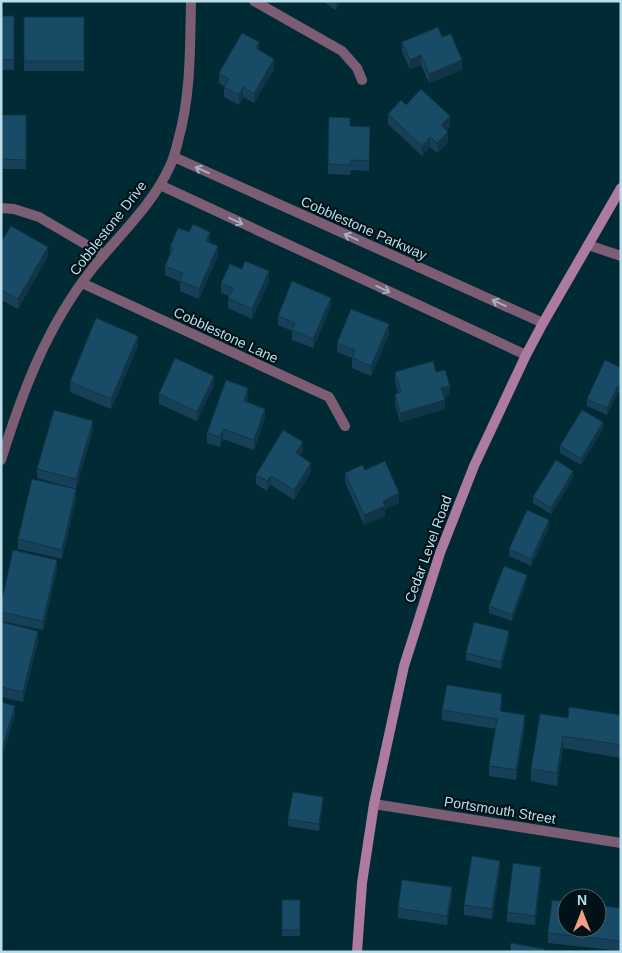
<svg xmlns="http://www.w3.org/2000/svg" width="622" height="953" viewBox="0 0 622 953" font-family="Helvetica,sans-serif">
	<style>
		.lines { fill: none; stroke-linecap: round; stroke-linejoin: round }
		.minor { stroke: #7c5d74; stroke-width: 10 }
		.secondary { stroke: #ae7ba0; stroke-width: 10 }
		.wall { fill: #154058 }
		.shaded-wall { fill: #113447 }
		.building { fill: #184b66; stroke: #113447 }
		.oneway { stroke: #a4b1c0 }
		.labels { text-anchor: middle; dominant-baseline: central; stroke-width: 4.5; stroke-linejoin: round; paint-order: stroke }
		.street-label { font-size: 14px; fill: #b9dee9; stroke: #001218 }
	</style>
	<rect width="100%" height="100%" fill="#002b35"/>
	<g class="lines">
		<path class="minor" d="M254,1l88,50 15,17 5,12
			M174,157l369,166
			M160,185l366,170
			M1,208l13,1 25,8 65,38
			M588,245l33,11
			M82,283l247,114 16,29
			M1,460c22,-70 46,-134 91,-191 27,-34 60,-63 78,-103 4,-8 6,-17 8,-25 13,-46 12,-93 13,-140
			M374,804l247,39"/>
		<path class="secondary" d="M357,952l5,-69 12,-79 30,-138 36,-113 34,-87 52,-111 17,-32 78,-135"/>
	</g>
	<path class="wall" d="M322,1h19l-5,9z
		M1,16h13v54h-13z
		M24,17h60v54h-60z
		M442,37l20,33 -33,13 -8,-18 -11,4 -8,-17v-10z
		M259,50l15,19 -20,34 -11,-6 -4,8 -15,-8v-11l-5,-3v-10z
		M388,114l62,12 -4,4 2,12 -11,11 -7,-6 -8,9 -34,-32z
		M1,115h25v54h-25z
		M350,126l20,1 -1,44 -18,-1 -1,5 -22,-1v-10z
		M210,241l-1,1 9,13 -19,44 -19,-8v-9l-15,-7v-9l5,-12v-7z
		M1,242l47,14 -30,53 -17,-9z
		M269,281l-17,38 -24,-11v-10l1,-2 -8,-3v-10z
		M331,307l-18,41 -21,-8v-9l-14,-6v-9z
		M389,334l-18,42 -19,-8v-10l-15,-6v-9z
		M138,346l-27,63 -41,-17v-10z
		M621,368v26l-3,-2 -11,23 -20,-9v-7z
		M395,372h41l14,23 -6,2 1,12 -45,13 -5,-18v-10l3,-1 -3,-11z
		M214,385l-17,36 -38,-17v-10z
		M248,398l-1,4 18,16 -11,32 -31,-11 -3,8 -13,-4v-10z
		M603,429l-22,36 -21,-12v-7z
		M93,430l-17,59 -39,-11v-9z
		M303,451l-3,5 11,16 -17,28 -23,-15 -4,6 -11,-7v-9z
		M365,470l34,33 -14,6v7l-21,9 -19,-43v-9z
		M573,478l-22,36 -18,-11v-6z
		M76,499l-14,60 -44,-10v-10z
		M549,527l-18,39 -22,-10v-7z
		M57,570l-14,60 -42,-9v-17z
		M527,581l-15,40 -23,-8v-7z
		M1,622l37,19 -15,61 -22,-5z
		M509,638l-8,31 -35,-9v-7z
		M502,704l-1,7 24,14 -9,55 -27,-4v-10l7,-37 -54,-9v-10z
		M621,715v43l-58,-10 -6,38 -26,-5v-12l37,-51z
		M323,803l-4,28 -31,-5v-7z
		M500,870l-8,49 -28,-4v-10z
		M541,876l-6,49 -28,-3v-10z
		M452,897l-5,28 -49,-7v-10z
		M282,900h18v36h-18z
		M621,908v43l-73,-8v-10z"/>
	<path class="shaded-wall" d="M336,1h5l-5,9z
		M259,42v10l-3,-4z
		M421,55v10l-11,4v-9z
		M274,59v10l-20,34v-9z
		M462,60v10l-33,13v-9z
		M243,87v10l-4,8v-10z
		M450,116v10l-9,9v-10z
		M448,132v10l-11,11v-10z
		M430,137v10l-8,9v-10z
		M210,232v9l-4,10v-10z
		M218,246v9l-19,44v-10z
		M48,247v9l-30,53v-10z
		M269,271v10l-17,38v-10z
		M331,298v9l-18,41v-9z
		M389,324v10l-18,42v-10z
		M138,336v10l-27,63v-10z
		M214,376v9l-17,36v-9z
		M450,386v9l-9,3v-10z
		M618,386v6l-11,23v-7z
		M248,388v10l-4,13v-10z
		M445,400v9l-45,13v-9z
		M265,409v9l-11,32v-10z
		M93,421v9l-17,59v-10z
		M603,422v7l-22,36v-6z
		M223,429v10l-3,8v-10z
		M303,442v9l-7,12v-10z
		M311,463v9l-17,28v-10z
		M573,471v7l-22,36v-6z
		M271,476v9l-4,6v-10z
		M76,489v10l-14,60v-9z
		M399,493v10l-14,6v7l-21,9v-10l19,-14z
		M549,520v7l-18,39v-7z
		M57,560v10l-14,60v-9z
		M527,575v6l-15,40v-6z
		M38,631v10l-15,61v-10z
		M509,631v7l-8,31v-7z
		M502,694v10l-2,17v-10z
		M15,706v9l-14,47v-10z
		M525,715v10l-9,55v-10z
		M563,736v12l-6,38v-13z
		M323,797v6l-4,28v-7z
		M500,861v9l-8,49v-10z
		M541,867v9l-6,49v-9z
		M452,887v10l-5,28v-9z"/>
	<path class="building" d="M1,16h13v44h-13z
		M24,17h60v44h-60z
		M438,27l4,10 9,-3 11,26 -33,14 -8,-19 -11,5 -8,-18z
		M242,33l17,9 -3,6 18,11 -20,35 -11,-7 -4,8 -15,-8 5,-8 -10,-6z
		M421,89l29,27 -9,9 7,7 -11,11 -7,-6 -8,9 -34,-32 13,-14 5,5z
		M1,115h25v45l-25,-1z
		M329,117l21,1v8l20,1 -1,34 -18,-1 -1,5 -22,-1z
		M193,224l17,8 -4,9 12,5 -19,43 -19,-8 3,-8 -18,-7 8,-18 -3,-1 8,-19 11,4z
		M11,226l37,21 -30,52 -17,-9v-48z
		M245,261l24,10 -17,38 -24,-11 5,-10 -12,-5 9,-19 12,5z
		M292,281l39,17 -18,41 -21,-9 3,-7 -17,-7z
		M351,309l38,15 -18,42 -19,-8 3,-8 -18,-7z
		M96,318l42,18 -27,63 -41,-17z
		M175,358l39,18 -17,36 -38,-18z
		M605,360l16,8v19l-3,-1 -11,22 -20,-9z
		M433,361l3,11 9,-2 5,16 -9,2 4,12 -45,13 -5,-19 6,-2 -6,-20z
		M226,380l22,8 -4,13 21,8 -11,31 -31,-11 -3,8 -13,-4z
		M54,410l39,11 -17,58 -39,-10z
		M582,410l21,12 -22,37 -21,-13z
		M283,430l20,12 -7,11 15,10 -17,27 -23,-14 -4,5 -11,-6z
		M556,460l17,11 -22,37 -18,-11z
		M385,461l14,32 -16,8 2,5 -21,9 -19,-42 17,-8 3,5z
		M32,479l44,10 -14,61 -44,-11z
		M527,510l22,10 -18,39 -22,-10z
		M13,550l44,10 -14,61 -42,-9v-8z
		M504,566l23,9 -15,40 -23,-9z
		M1,622l37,9 -15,61 -22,-5z
		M474,622l35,9 -8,31 -35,-9z
		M447,685l55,9 -2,17 25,4 -9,55 -27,-4 8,-47 -55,-9z
		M1,702l14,4 -14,46z
		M569,707l52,8v30l-58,-9 -6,37 -26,-4 9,-55 28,4z
		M293,792l30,5 -4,27 -31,-5z
		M472,856l28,5 -8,48 -28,-4z
		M513,863l28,4 -6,49 -28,-4z
		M402,880l50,7 -5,29 -49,-8z
		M282,900h18v30h-18z
		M552,900l15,2v26h30v-23l24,3v33l-73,-8z
		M511,943l33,6v3h-34z"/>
	<defs><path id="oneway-shaft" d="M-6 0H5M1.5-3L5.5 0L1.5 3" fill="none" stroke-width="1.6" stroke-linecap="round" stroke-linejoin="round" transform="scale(1.25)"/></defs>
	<g class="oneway">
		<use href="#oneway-shaft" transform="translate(202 170) rotate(-156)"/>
		<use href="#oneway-shaft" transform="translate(236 221) rotate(25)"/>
		<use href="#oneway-shaft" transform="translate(351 237) rotate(-156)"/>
		<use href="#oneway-shaft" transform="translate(383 289) rotate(25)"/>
		<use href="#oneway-shaft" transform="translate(499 303) rotate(-156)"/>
	</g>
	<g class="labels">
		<g class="street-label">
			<text transform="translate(108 228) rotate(-52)">Cobblestone Drive</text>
			<text transform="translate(364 228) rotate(24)">Cobblestone Parkway</text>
			<text transform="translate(226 335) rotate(25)">Cobblestone Lane</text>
			<text transform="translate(428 549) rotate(-70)">Cedar Level Road</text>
			<text transform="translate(500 810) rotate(9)">Portsmouth Street</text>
		</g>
	</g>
	<rect width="622" height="953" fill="none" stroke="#b9dee9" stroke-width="5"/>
	<g transform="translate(582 913)"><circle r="24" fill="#001218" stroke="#4a646c"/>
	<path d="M0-4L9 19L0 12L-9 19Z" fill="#f49e86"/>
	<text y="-8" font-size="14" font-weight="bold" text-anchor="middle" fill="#b9dee9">N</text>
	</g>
</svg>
